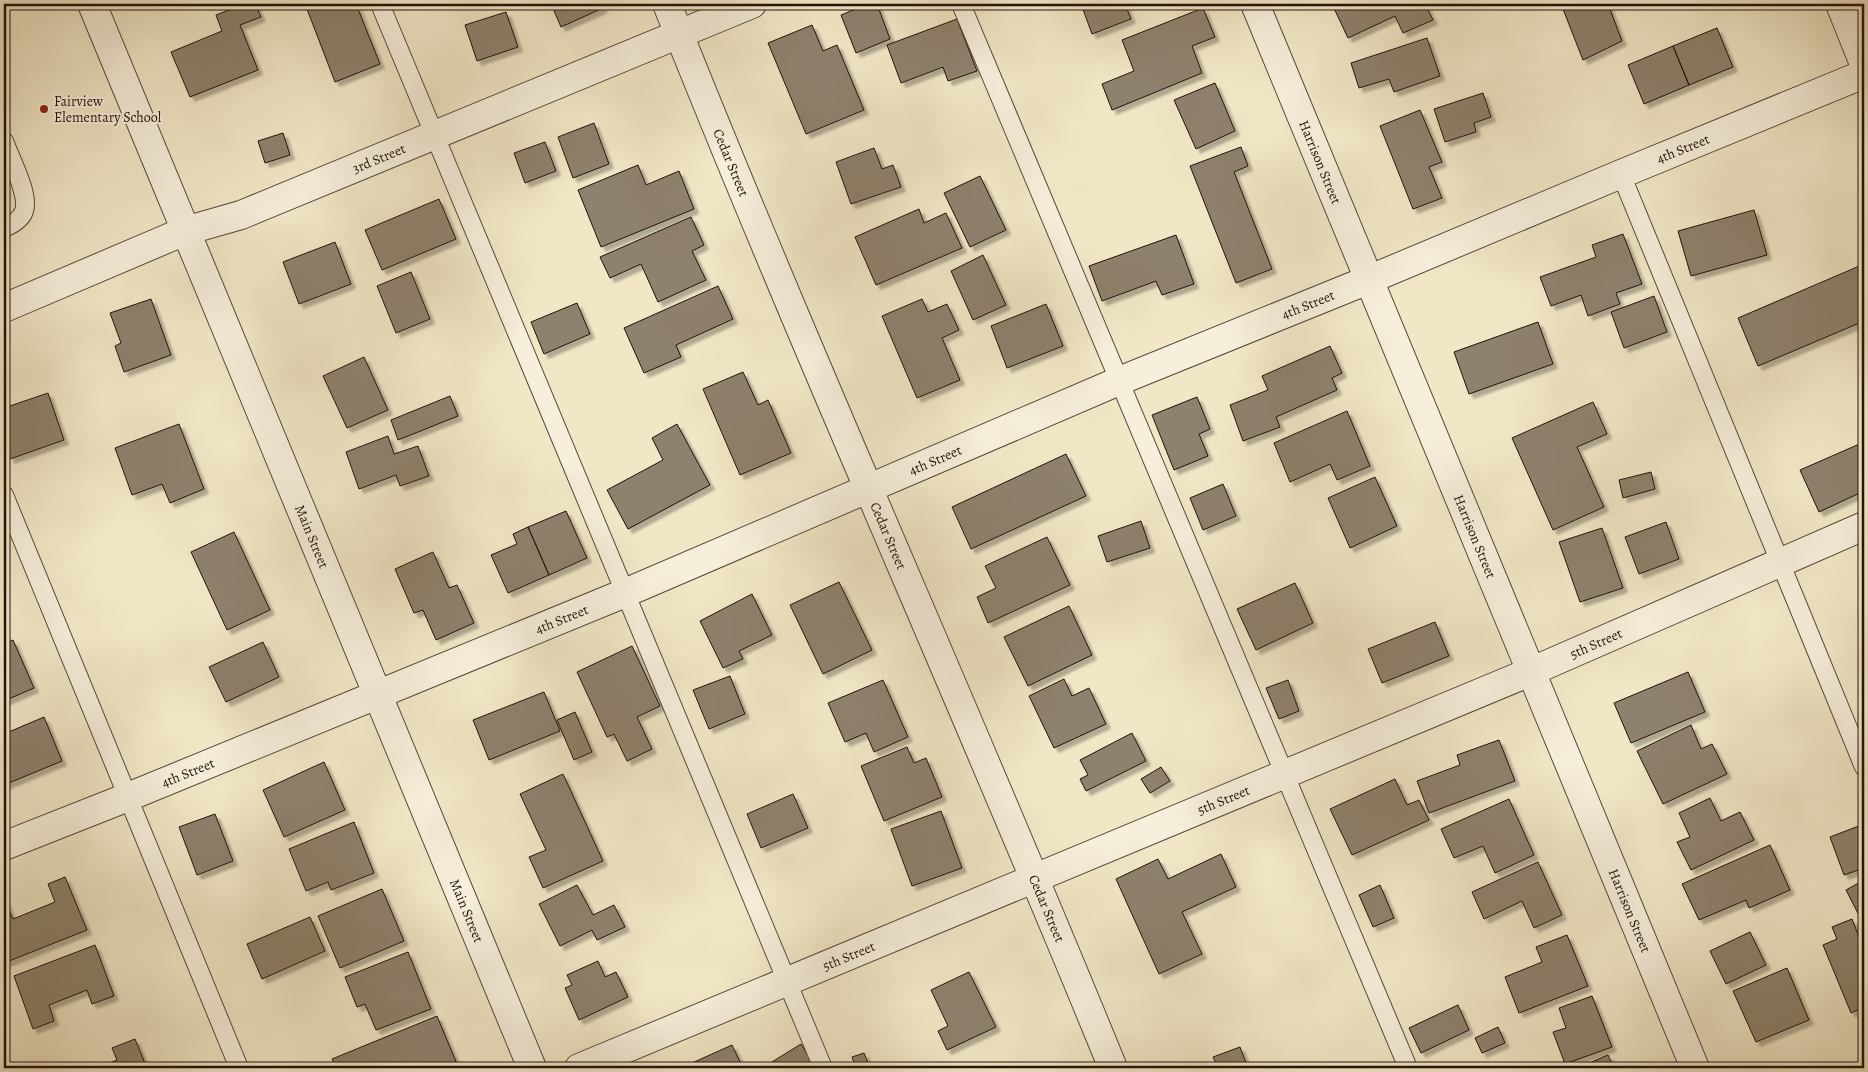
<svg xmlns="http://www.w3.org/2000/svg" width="1868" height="1072" viewBox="0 0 1868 1072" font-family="Alegreya,serif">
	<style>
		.building { fill: #8e816d; stroke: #22120b; filter: url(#shadow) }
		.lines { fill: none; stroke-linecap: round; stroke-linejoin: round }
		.lane-casing { stroke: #56473a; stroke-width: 20 }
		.street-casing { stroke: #56473a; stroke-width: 30 }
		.lane { stroke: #f6efdb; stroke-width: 18 }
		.street { stroke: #f6efdb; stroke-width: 28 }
		.poi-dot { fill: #8f2418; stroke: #f6efdb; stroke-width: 2 }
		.labels { text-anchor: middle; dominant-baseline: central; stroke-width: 4; stroke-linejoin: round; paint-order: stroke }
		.poi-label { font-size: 14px; fill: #22120b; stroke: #f6efdb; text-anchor: start }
		.street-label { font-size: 14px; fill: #22120b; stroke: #f6efdb }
	</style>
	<defs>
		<filter id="shadow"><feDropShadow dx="4.5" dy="4.5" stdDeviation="1" flood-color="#0004"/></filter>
	</defs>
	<rect width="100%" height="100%" fill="#f1e7c7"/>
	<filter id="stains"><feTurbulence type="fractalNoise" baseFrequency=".004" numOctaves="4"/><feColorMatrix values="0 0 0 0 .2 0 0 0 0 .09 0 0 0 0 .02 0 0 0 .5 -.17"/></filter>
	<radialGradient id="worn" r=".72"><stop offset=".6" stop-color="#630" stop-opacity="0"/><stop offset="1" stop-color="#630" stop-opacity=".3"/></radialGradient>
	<path class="building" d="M244,4h11l6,13 -21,8 18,45 -68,27 -19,-45 51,-21 -6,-16z
		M305,4h51l24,60 -45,18z
		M551,4h50l2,4 -42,19z
		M868,4h9l13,35 -34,14 -15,-38z
		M1081,4h44l6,15 -39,15z
		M1332,4h93l8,16 -30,13 -8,-17 -47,22z
		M1561,4h47l14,37 -39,19z
		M1203,8l12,29 -23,9 10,27 -90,37 -10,-26 32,-13 -12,-31z
		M506,12l12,35 -41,14 -12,-36z
		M957,19l20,52 -29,10 -5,-14 -42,16 -14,-38z
		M812,25l11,26 14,-6 27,65 -58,24 -38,-91z
		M1717,28l16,39 -44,18 -16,-39z
		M1427,38l13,38 -46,16 -5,-13 -30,9 -8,-25z
		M1673,46l16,39 -45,19 -16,-39z
		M1215,83l20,48 -39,18 -22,-49z
		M1483,93l8,24 -17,6 2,9 -31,10 -11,-33z
		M1420,110l22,52 -13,5 13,31 -29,11 -33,-83z
		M594,123l15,41 -36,14 -15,-41z
		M283,133l7,22 -25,8 -7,-22z
		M545,142l11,29 -31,12 -11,-30z
		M1241,147l7,19 -14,6 38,97 -36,14 -46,-117z
		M874,148l8,21 11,-4 8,22 -50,17 -15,-42z
		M638,165l8,20 33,-14 15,38 -93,38 -23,-57z
		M980,176l26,54 -36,17 -26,-54z
		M439,199l17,40 -74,31 -17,-40z
		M919,209l5,14 22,-10 16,35 -86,37 -21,-48z
		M1754,210l13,45 -76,21 -13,-45z
		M691,217l13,28 -12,6 14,29 -48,22 -17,-38 -31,14 -10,-21z
		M1623,234l19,50 -26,9 4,11 -32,12 -7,-21 -30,11 -11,-29 56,-20 -4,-12z
		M1176,235l18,49 -32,11 -6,-14 -54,20 -13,-35z
		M335,242l16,42 -52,20 -16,-42z
		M983,255l23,50 -33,15 -22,-49z
		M1864,264v57l-106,45 -20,-48z
		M411,272l19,47 -34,14 -19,-47z
		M718,286l15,33 -57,26 5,12 -37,16 -20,-45z
		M1654,296l13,36 -43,16 -13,-36z
		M151,299l20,56 -47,17 -9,-26 6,-3 -11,-30z
		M922,299l6,13 19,-8 12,26 -17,8 18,42 -43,18 -35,-82z
		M577,303l13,31 -46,20 -13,-32z
		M1046,304l17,42 -56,22 -16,-42z
		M1538,322l15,42 -84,30 -15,-42z
		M1330,346l12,27 -10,5 5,12 -61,27 4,10 -37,14 -13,-36 38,-15 -6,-14z
		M364,357l24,53 -41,18 -24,-52z
		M743,372l15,33 10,-5 23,53 -51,22 -37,-86z
		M48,393l16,47 -54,19 -6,-20v-31z
		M450,396l8,20 -60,24 -7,-20z
		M1197,397l13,32 -11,5 9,22 -34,14 -22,-55z
		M1593,402l14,32 -30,13 27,60 -51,23 -41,-92z
		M1347,411l23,55 -33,14 -7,-16 -40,18 -16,-39z
		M179,424l25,65 -34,14 -8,-19 -30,11 -17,-47z
		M677,424l33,61 -82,44 -21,-39 56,-30 -11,-22z
		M388,436l6,18 24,-8 11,30 -29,10 -4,-11 -37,14 -13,-37z
		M1864,442v49l-45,21 -19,-42z
		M1066,454l20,42 -115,53 -19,-42z
		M1651,472l4,17 -32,9 -4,-18z
		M1375,477l22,49 -47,22 -22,-50z
		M1223,484l13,32 -33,14 -13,-32z
		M566,511l21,47 -38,17 -21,-48z
		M1141,521l9,27 -43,14 -9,-26z
		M1666,522l13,37 -40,15 -14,-37z
		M528,527l21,48 -41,18 -17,-38 26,-11 -4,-10z
		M1602,528l21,60 -43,14 -21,-60z
		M234,532l36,78 -43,20 -36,-78z
		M1047,537l23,48 -82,38 -11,-26 19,-9 -11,-22z
		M433,552l16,36 8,-3 17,38 -38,17 -13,-30 -9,3 -19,-44z
		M839,582l33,68 -49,24 -33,-69z
		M1295,583l18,40 -57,27 -19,-41z
		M752,594l20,41 -33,16 4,8 -20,9 -23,-47z
		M1069,606l23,49 -64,31 -24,-49z
		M1435,622l14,34 -67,27 -14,-34z
		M13,640l21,48 -30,13v-57z
		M263,642l16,35 -53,25 -17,-35z
		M632,646l28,60 -23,11 15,32 -25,12 -13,-27 -7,3 -30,-65z
		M1688,672l17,40 -74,31 -17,-40z
		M730,676l15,38 -36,15 -16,-39z
		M1064,679l8,17 17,-8 17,36 -52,24 -25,-52z
		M883,680l25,57 -34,15 -8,-19 -21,9 -17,-39z
		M1288,680l11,31 -20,8 -13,-31z
		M544,692l16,39 -71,29 -16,-40z
		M575,712l17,40 -18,8 -17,-40z
		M44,717l18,44 -58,24v-51z
		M1691,725l10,24 11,-5 15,30 -64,30 -26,-53z
		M1132,733l14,28 -60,30 -6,-12 8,-4 -8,-15z
		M1499,740l16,41 -86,32 -12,-32 43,-16 -3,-10z
		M907,747l7,16 12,-5 16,39 -58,24 -23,-55z
		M324,762l21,48 -61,27 -21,-47z
		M1161,767l9,14 -20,12 -9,-14z
		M563,774l40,87 -60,27 -14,-31 17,-7 -26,-56z
		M1395,779l12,26 12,-5 10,20 -77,35 -22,-46z
		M793,794l15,34 -47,20 -14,-34z
		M1710,798l11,23 19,-9 14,28 -63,30 -14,-28 13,-5 -11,-24z
		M1509,799l25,56 -39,18 -12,-27 -29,12 -13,-29z
		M941,811l21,57 -50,18 -21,-57z
		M215,814l18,47 -36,14 -18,-48z
		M354,822l20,51 -43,17 -3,-8 -22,9 -17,-42z
		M1864,824v44l-20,7 -14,-38z
		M1770,845l20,45 -41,18 -3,-8 -47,20 -17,-36z
		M1221,854l15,33 -54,25 20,42 -43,20 -43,-95 42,-20 10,20z
		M1538,862l24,53 -28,13 -12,-27 -38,18 -12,-27z
		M65,877l22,53 -83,33v-64l9,20 42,-17 -7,-18z
		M1864,880v45l-18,-35z
		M577,885l16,30 21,-10 11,22 -28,13 -5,-10 -32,16 -21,-42z
		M1380,885l14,33 -21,9 -14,-32z
		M382,889l22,52 -64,27 -22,-52z
		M310,917l15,34 -63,28 -15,-35z
		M1852,919l12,31v57l-13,6 -28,-68 14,-6 -5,-12z
		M1750,932l16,33 -40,19 -16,-33z
		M1567,935l21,51 -69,27 -14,-36 37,-15 -6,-15z
		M95,945l19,51 -22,8 -5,-14 -38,15 5,16 -21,8 -19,-53z
		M408,952l23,57 -55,21 -11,-26 -8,3 -12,-30z
		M598,961l7,16 11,-5 12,25 -49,23 -14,-32 7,-3 -5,-10z
		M1787,968l22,52 -53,22 -23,-51z
		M969,972l27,55 -49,23 -9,-19 10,-5 -17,-36z
		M1592,996l20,51 -47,17 -12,-32 13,-4 -7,-20z
		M1458,1005l11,25 -48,23 -12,-25z
		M437,1016l20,48 -9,4h-112l-4,-9z
		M1498,1027l7,16 -23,10 -7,-15z
		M135,1039l12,29h-51l21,-8 -5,-12z
		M801,1044l15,24h-46l-3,-3z
		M732,1045l11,23h-62z
		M1240,1047l8,21h-30l-5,-11z
		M864,1053l6,15h-14l-4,-11z
		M1608,1055l6,13h-36z"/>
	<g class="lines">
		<g class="lane-casing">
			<path id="lane" d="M380,4l443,1064
				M961,4l447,1064
				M4,141c6,17 26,54 20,70 -3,9 -13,14 -20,17
				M1621,174l243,593
				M4,495l235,573"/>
		</g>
		<g class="street-casing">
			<g id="street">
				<path id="s1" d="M92,4l440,1064"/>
				<path id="s2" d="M667,4c142,357 301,708 446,1064"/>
				<path id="s3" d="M1255,4l440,1064"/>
				<path d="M1840,4l24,60"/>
				<path id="s4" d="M4,308l181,-77 56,-16 511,-211"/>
				<path id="s5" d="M4,846l124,-49 497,-204 494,-212 249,-101 253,-106 243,-100"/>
				<path id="s6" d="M579,1068l951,-396 334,-146"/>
			</g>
		</g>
		<use href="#lane" class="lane"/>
		<use href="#street" class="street"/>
	</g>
	<circle class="poi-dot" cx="44" cy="109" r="5"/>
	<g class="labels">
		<g class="poi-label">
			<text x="54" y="101">Fairview<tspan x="54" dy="16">Elementary School</tspan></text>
		</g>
		<g class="street-label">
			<text stroke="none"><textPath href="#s5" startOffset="1818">4th Street</textPath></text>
			<text stroke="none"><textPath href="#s4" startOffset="404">3rd Street</textPath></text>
			<text stroke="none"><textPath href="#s3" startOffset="171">Harrison Street</textPath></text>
			<text stroke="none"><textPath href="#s2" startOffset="171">Cedar Street</textPath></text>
			<text stroke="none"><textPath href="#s5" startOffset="1412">4th Street</textPath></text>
			<text stroke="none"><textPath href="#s5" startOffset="1008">4th Street</textPath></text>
			<text stroke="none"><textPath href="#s1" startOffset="576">Main Street</textPath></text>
			<text stroke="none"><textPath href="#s3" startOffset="576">Harrison Street</textPath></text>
			<text stroke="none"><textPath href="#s2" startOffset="576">Cedar Street</textPath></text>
			<text stroke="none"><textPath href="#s5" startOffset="602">4th Street</textPath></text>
			<text stroke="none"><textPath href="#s6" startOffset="1102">5th Street</textPath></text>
			<text stroke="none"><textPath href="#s5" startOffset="198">4th Street</textPath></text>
			<text stroke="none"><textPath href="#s6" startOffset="698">5th Street</textPath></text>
			<text stroke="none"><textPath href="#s2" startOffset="981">Cedar Street</textPath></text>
			<text stroke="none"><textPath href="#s1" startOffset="981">Main Street</textPath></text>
			<text stroke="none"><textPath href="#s3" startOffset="981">Harrison Street</textPath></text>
			<text stroke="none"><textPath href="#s6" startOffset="292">5th Street</textPath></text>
		</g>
	</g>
	<rect width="1868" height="1072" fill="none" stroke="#f1e7c7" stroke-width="20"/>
	<rect x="5" y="5" width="1858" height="1062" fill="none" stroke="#22120b" stroke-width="2.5"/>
	<rect x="10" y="10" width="1848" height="1052" fill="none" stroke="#22120b"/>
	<rect width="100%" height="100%" filter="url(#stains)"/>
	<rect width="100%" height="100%" fill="url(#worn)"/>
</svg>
